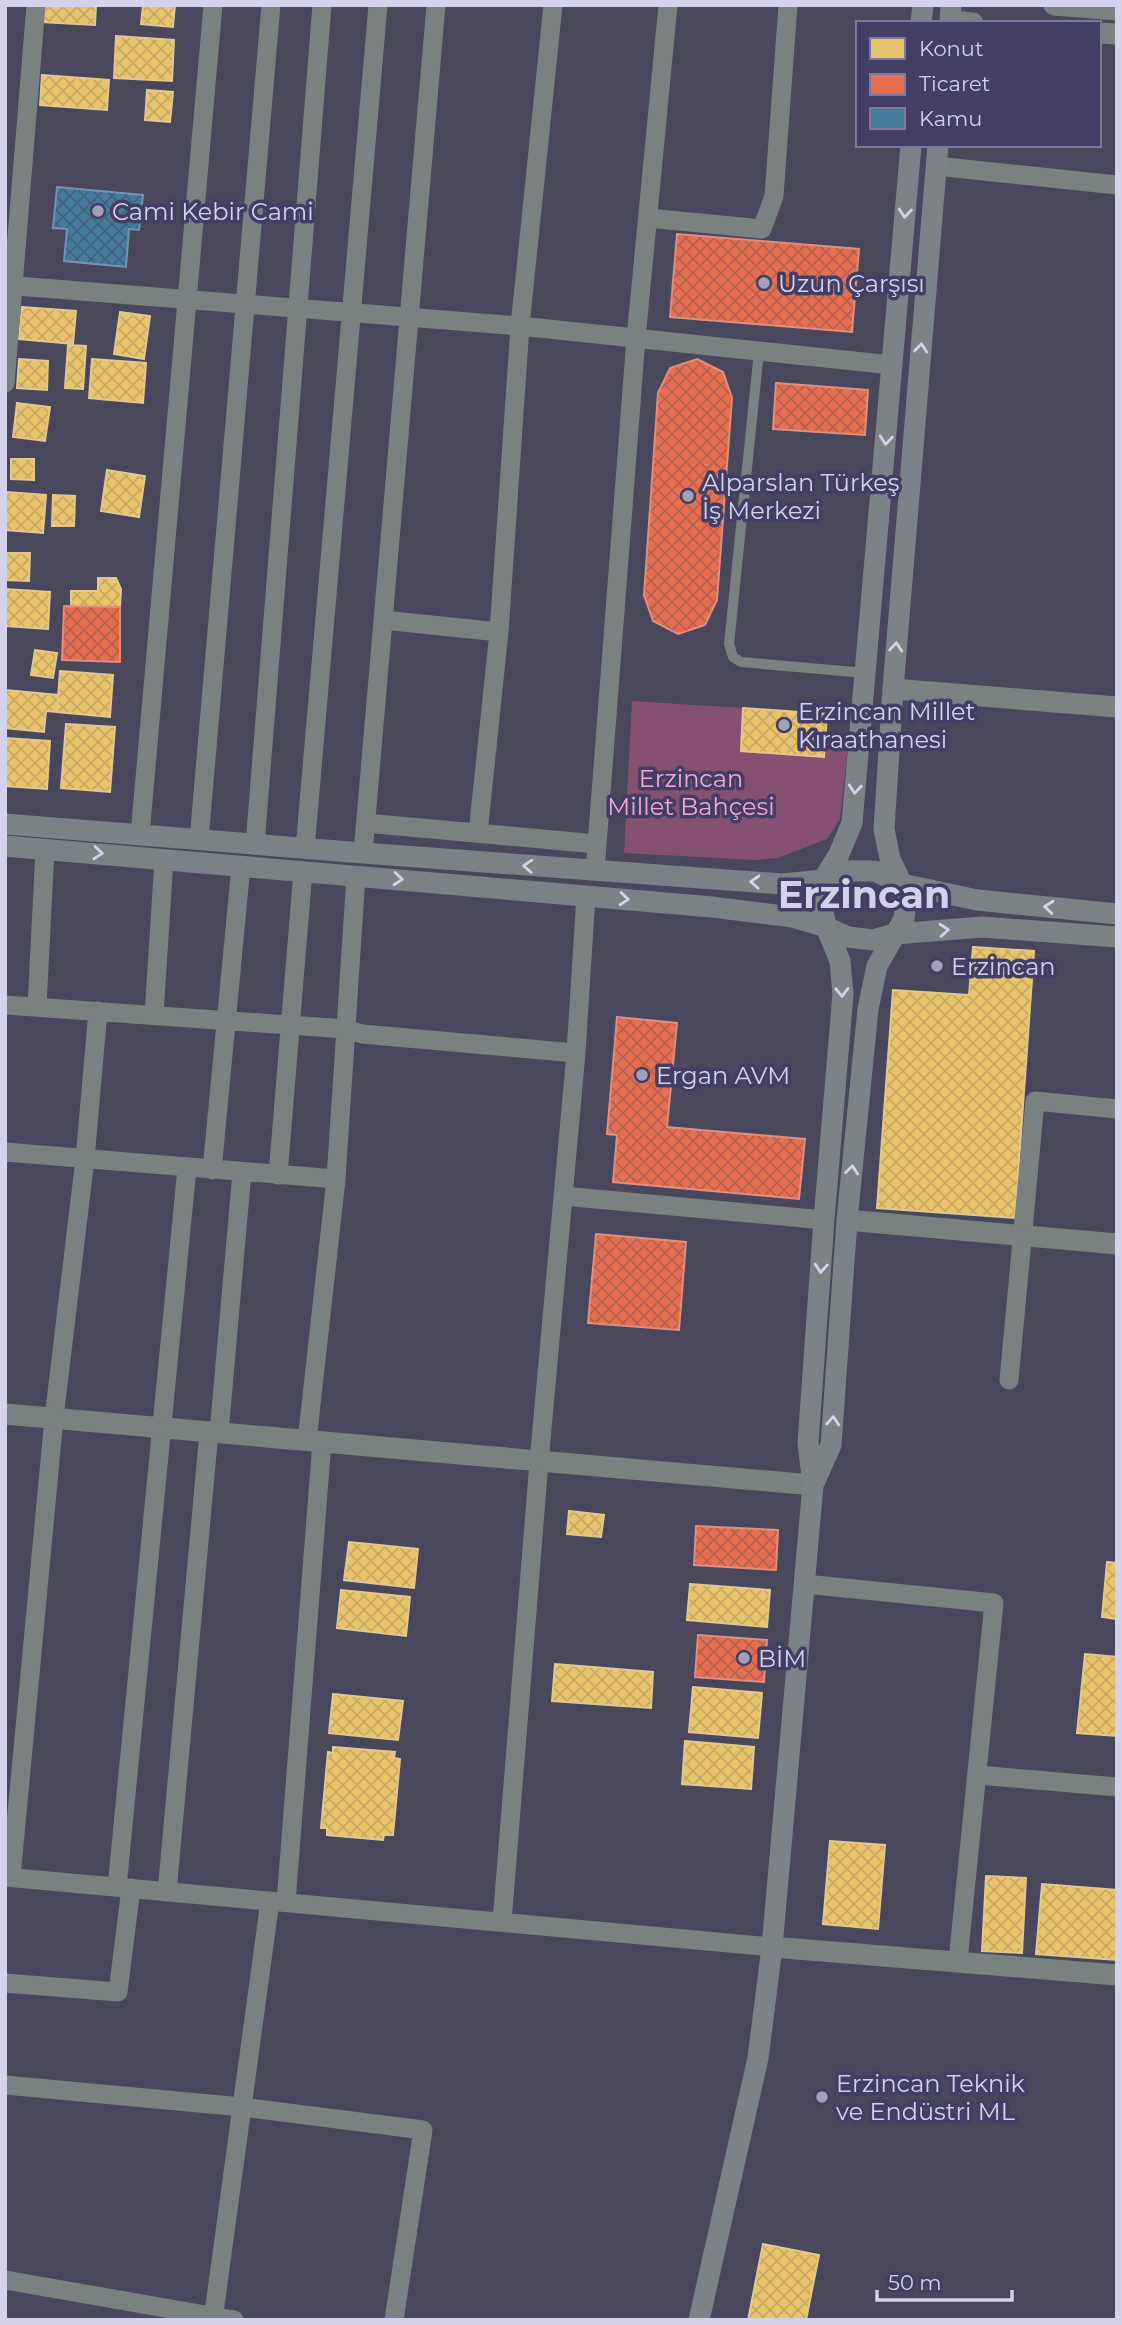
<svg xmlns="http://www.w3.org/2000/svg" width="1122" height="2325" viewBox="0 0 1122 2325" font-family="Montserrat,sans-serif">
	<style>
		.park { fill: #865070 }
		.homes { fill: url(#homes-cross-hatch); stroke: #e2c890; stroke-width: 2 }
		.shops { fill: url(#shops-cross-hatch); stroke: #e18d7f; stroke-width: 2 }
		.public { fill: url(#public-cross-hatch); stroke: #7095b4; stroke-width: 2 }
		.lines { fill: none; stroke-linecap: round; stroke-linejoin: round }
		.service { stroke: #798181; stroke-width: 10 }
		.minor { stroke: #798181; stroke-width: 19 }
		.tertiary { stroke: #798181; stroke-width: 21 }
		.secondary { stroke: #7c8386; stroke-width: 21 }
		.primary { stroke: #7b8286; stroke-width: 21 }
		.oneway { stroke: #d3d2ea }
		.poi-dot { fill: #a3a1b8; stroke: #423e65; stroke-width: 2.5 }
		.labels { text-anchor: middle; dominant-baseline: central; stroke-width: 7; stroke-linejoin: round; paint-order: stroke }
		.poi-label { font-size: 24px; fill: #d3d2ea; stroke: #423e65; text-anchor: start }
		.park-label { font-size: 24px; fill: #f5a8cf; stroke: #423e65 }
		.town-label { font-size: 38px; font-weight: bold; fill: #d3d2ea; stroke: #423e65 }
	</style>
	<defs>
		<pattern id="homes-cross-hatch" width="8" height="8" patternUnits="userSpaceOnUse" patternTransform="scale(1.75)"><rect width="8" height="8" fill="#e9c46a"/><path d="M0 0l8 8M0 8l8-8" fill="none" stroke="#c7a963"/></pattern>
		<pattern id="shops-cross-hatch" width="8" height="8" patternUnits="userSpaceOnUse" patternTransform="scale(1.75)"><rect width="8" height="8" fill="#e76f51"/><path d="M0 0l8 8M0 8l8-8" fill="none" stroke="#b5614e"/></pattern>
		<pattern id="public-cross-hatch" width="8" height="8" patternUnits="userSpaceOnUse" patternTransform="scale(1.75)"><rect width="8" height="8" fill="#457b9d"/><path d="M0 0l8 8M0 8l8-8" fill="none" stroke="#43637a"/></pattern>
	</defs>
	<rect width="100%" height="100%" fill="#49475c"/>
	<path class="park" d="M632,701l111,7 -2,42 84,-15 24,1 -9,83 -13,20 -49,19 -24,2 -130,-7z"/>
	<path class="homes" d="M42,5h54l-1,20 -54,-3z
		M143,5h32l-2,22 -32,-3z
		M116,36l58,4 -2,41 -58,-3z
		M42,75l67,5 -2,30 -67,-5z
		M147,90l26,2 -3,30 -25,-2z
		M22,307l54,4 -3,33 -54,-5z
		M120,312l30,4 -6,43 -30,-5z
		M68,345l18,1 -3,43 -18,-1z
		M19,359l29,2 -1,29 -30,-2z
		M92,359l54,4 -3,40 -54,-5z
		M17,403l33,4 -5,34 -32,-4z
		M11,459h23v21l-23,-1z
		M107,470l38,6 -6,41 -38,-6z
		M6,492l40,3 -3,38 -38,-3z
		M53,495l22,1 -1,30h-22z
		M5,553h25l-1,28 -24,-1z
		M98,578h18l5,11 -1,18 -49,-1v-15h27z
		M5,589l45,3 -2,37 -43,-3z
		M35,650l22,3 -4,25 -22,-3z
		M60,671l53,4 -3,42 -53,-5z
		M5,690l53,5 -1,17 -11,-1 -2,21 -39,-4z
		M743,708l84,6 -3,43 -83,-6z
		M66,724l49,3 -5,65 -49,-4z
		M5,738l45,3 -3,48 -42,-3z
		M973,947l61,4 -19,267 -138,-10 16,-218 76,5z
		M569,1511l35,4 -3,22 -34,-3z
		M349,1542l69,7 -4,39 -70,-8z
		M1107,1562l10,1v56l-15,-2z
		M690,1584l80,6 -3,37 -80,-7z
		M341,1590l69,7 -4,39 -69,-8z
		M1085,1654l32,3v79l-40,-3z
		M555,1664l98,8 -2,36 -99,-7z
		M693,1687l69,6 -4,45 -69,-6z
		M333,1694l70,7 -5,39 -69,-7z
		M685,1741l69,6 -3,42 -69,-5z
		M333,1747l62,5 -1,6 6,1 -7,76h-9l-1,5 -56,-5v-7h-6l7,-76 5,1z
		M830,1841l55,4 -7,84 -55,-5z
		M986,1876l40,2 -4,75 -40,-2z
		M1042,1884l75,6v70l-81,-6z
		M763,2244l56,11 -13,65h-58z"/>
	<path class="shops" d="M677,234l182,15 -7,83 -182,-15z
		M697,359l26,13 9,26 -15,202 -12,25 -27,9 -25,-13 -9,-26 14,-202 12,-25z
		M776,383l92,7 -3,45 -92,-6z
		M64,606l56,1v55l-58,-2z
		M617,1017l60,6 -10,104 138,12 -6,60 -186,-17 4,-47 -10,-1z
		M596,1234l90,8 -7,88 -91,-7z
		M696,1526l82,4 -2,40 -82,-5z
		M698,1635l69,5 -3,42 -69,-5z"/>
	<path class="public" d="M57,187l86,8 -4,35 -10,-1 -3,38 -62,-6 3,-32 -14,-1z"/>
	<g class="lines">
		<path class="service" d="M759,351l-30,293 4,13 8,5 124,11"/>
		<path class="minor" d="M936,166l181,19
			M648,218l114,11 12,-33 14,-191
			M5,285l515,41 372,39
			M5,383l31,-378
			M383,620l116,12
			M366,823l231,21
			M478,833l21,-201 21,-306 33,-321
			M140,835l73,-830
			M199,840l72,-835
			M255,845l67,-840
			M305,849l73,-844
			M363,853l73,-848
			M595,871l41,-533 32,-333
			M5,1005l341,24 16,5 214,19
			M37,1007l8,-158
			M154,1015l10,-156
			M5,1152l331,27
			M212,1170l29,-304
			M278,1175l25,-304
			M563,1196l261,24
			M1009,1380l26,-279 82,8
			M219,1433l23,-261
			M307,1441l29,-262 20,-303
			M805,1584l189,19 -36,358
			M978,1775l139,12
			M5,1877l767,70
			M11,1877l43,-459 31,-259 13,-148
			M117,1887l70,-719
			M167,1892l42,-460
			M286,1902l36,-460
			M502,1922l37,-460 37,-409 10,-157
			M5,1983l113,9 13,-104
			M5,2085l237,22 181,23 -29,190
			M5,2280l229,40
			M213,2320l57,-419"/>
		<path class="tertiary" d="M1054,5l63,5
			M950,21l23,2
			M1099,33l18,1
			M893,689l224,18
			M847,1220l270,24
			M5,1414l808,71
			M772,1947l345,28"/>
		<path class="secondary" d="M921,23l2,-18
			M950,23l1,-18
			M814,1483l17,-38 16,-225 21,-211 9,-43 27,-47 2,-19 -4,-16 -12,-25 -6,-30 9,-140 45,-544
			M699,2320l59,-262 14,-111 41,-462 -5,-42 16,-223 19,-226 -3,-33 -14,-34 -5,-26 2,-21 16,-26 13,-31 59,-678"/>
		<path class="primary" d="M5,824l358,29 419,31 41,-4 23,-9h29l27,13 75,16 140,14
			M5,846l707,61 80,10 34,10 22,10 25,3 22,-6 87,-7 135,10"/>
	</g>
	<defs><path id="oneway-chevron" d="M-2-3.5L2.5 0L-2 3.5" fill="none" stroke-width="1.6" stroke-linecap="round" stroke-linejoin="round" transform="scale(1.75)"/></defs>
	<g class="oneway">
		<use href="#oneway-chevron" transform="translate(905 213) rotate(95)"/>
		<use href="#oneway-chevron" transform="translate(921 348) rotate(-85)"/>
		<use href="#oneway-chevron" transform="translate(886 440) rotate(95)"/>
		<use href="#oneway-chevron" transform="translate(896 647) rotate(-85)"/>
		<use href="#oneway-chevron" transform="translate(855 789) rotate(95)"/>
		<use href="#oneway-chevron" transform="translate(98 853) rotate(5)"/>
		<use href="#oneway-chevron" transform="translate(528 866) rotate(-176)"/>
		<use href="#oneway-chevron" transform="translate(398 879) rotate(5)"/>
		<use href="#oneway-chevron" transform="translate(755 882) rotate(-177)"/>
		<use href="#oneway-chevron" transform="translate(624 899) rotate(5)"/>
		<use href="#oneway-chevron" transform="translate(1049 907) rotate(-174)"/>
		<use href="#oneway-chevron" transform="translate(944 930) rotate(-5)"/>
		<use href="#oneway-chevron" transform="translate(842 992) rotate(89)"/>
		<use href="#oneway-chevron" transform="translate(852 1170) rotate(-84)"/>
		<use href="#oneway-chevron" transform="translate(821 1268) rotate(94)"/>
		<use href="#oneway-chevron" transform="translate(833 1421) rotate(-86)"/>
	</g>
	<g class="poi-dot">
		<circle cx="98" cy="211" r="7"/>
		<circle cx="764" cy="283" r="7"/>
		<circle cx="688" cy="496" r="7"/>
		<circle cx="784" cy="725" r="7"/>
		<circle cx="937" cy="966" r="7"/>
		<circle cx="642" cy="1075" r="7"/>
		<circle cx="744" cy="1658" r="7"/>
		<circle cx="822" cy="2097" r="7"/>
	</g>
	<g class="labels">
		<g class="poi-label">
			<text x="112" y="211">Cami Kebir Cami</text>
			<text x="778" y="283">Uzun Çarşısı</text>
			<text x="702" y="482">Alparslan Türkeş<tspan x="702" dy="28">İş Merkezi</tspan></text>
			<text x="798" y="711">Erzincan Millet<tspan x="798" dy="28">Kıraathanesi</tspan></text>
			<text x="951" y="966">Erzincan</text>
			<text x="656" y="1075">Ergan AVM</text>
			<text x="758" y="1658">BİM</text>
			<text x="836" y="2083">Erzincan Teknik<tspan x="836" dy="28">ve Endüstri ML</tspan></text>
		</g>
		<g class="park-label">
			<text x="691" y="778">Erzincan<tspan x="691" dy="28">Millet Bahçesi</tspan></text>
		</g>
		<g class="town-label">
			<text x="864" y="894">Erzincan</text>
		</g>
	</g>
	<rect width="1122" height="2325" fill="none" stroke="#d3d2ea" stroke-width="14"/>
	<rect x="856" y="21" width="245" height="126" fill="#423e65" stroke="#7c799a" stroke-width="2"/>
	<rect x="870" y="38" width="35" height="21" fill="#e9c46a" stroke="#7c799a" stroke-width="2"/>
	<text x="919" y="56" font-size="21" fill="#d3d2ea">Konut</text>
	<rect x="870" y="74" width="35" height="21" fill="#e76f51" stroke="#7c799a" stroke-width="2"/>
	<text x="919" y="91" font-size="21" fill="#d3d2ea">Ticaret</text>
	<rect x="870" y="108" width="35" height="21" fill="#457b9d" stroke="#7c799a" stroke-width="2"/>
	<text x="919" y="126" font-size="21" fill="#d3d2ea">Kamu</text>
	<path d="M877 2290v10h135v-10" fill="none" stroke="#d3d2ea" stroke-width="3.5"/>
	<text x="888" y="2290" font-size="21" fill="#d3d2ea" stroke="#423e65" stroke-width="5" paint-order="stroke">50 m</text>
</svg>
